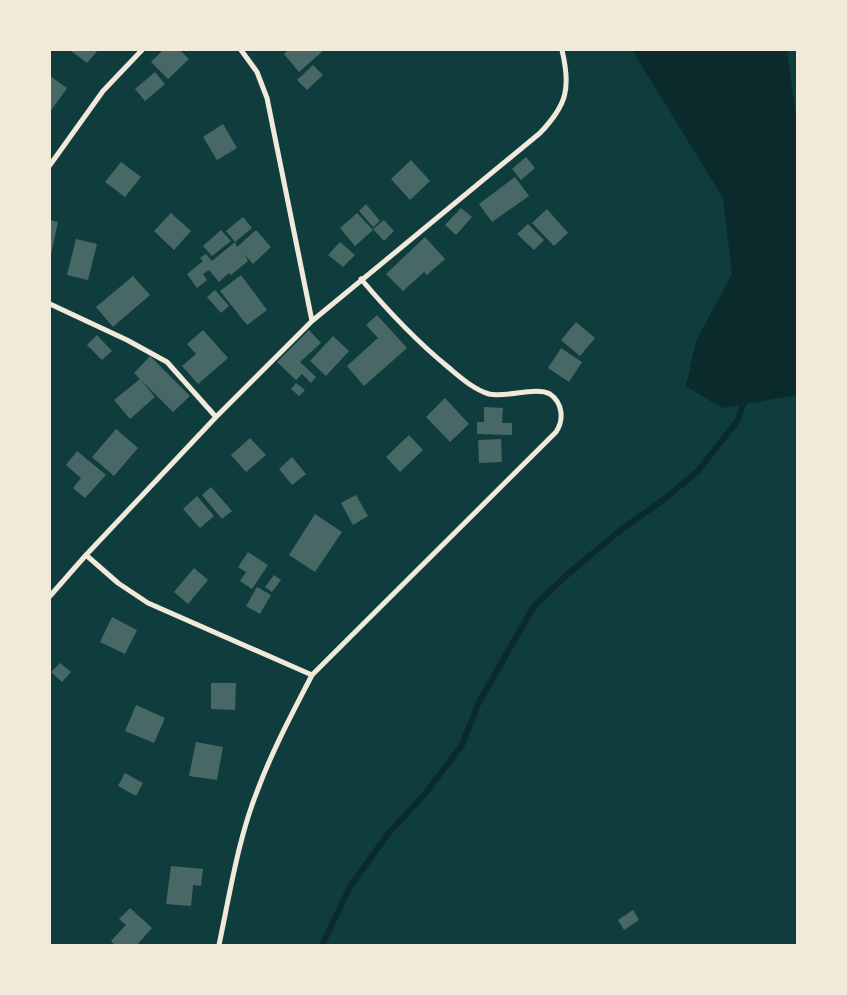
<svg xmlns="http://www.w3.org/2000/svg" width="847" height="995" viewBox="0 0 847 995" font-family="'Roboto Condensed',sans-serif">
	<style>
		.water { fill: #0a2a2b }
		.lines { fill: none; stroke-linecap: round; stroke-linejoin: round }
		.stream { stroke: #0a2a2b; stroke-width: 6 }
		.building { fill: #486865 }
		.minor { stroke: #f1e9da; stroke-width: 5 }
	</style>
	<rect width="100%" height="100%" fill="#0f3d3e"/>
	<path class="water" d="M632,50h155l10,75v270l-75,13 -36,-22 10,-45 36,-67 -9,-76z"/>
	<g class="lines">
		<path class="stream" d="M322,945l28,-58 37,-52 37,-40 38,-50 17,-43 55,-96 36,-34 52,-43 41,-29 35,-29 40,-51 5,-16"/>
	</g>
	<path class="building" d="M70,50h28l-11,13z
		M163,50h17l9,9 -21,20 -17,-17z
		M288,50h36l-25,22 -15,-18z
		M313,65l10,10 -16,15 -10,-10z
		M155,72l10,12 -20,17 -10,-12z
		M50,76l17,12 -17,24z
		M223,124l14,24 -20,12 -14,-23z
		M526,157l9,11 -14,12 -9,-11z
		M411,160l19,21 -20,19 -19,-21z
		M121,162l20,15 -16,20 -20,-15z
		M515,177l14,19 -37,26 -13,-18z
		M366,204l14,17 -7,6 -14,-16z
		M461,208l11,9 -16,18 -11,-10z
		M547,209l21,24 -14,13 -22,-23z
		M171,213l20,18 -17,19 -20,-19z
		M357,213l16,17 -18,16 -15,-18z
		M243,217l9,11 -17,14 -9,-11z
		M50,220l8,2 -7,32h-1z
		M384,220l10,11 -10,10 -11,-12z
		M528,224l16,16 -10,10 -17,-16z
		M221,230l10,11 -19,15 -9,-10z
		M256,230l15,17 -18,17 -9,-10 4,7 -17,14 -2,-2 -10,9 -10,-12 -6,4 4,6 -10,8 -10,-14 16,-13 -3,-3 6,-4 6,7 23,-19 2,5z
		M425,237l20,22 -18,16 -3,-3 -21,19 -17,-17z
		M76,239l21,5 -9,36 -21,-5z
		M340,242l15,13 -12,12 -15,-12z
		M241,275l26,35 -20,15 -27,-34z
		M133,276l17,19 -37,32 -17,-20z
		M215,290l14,16 -8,7 -14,-16z
		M377,315l30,33 -43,38 -17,-20 31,-28 -12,-13z
		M576,322l19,16 -15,18 -19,-16z
		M203,330l25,28 -30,26 -16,-18 14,-12 -9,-10z
		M309,330l12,13 -21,19 16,15 -5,6 -9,-9 -6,6 -19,-18z
		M97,335l15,16 -10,9 -15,-15z
		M333,336l16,15 -23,25 -16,-15z
		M561,348l21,14 -13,20 -21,-14z
		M150,356l40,40 -17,16 -39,-39z
		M140,379l15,18 -25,22 -16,-19z
		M296,383l9,7 -6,6 -8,-7z
		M445,398l24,26 -19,18 -24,-25z
		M484,407l19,1 -1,15h10v12l-35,-1v-12h7z
		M116,429l22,19 -24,28 -22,-19z
		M409,435l14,15 -23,22 -14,-15z
		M250,438l16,17 -20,17 -15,-17z
		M501,439l1,23 -23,1 -1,-23z
		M77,451l29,24 -21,23 -12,-10 8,-10 -15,-13z
		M292,457l14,17 -14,11 -13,-16z
		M211,487l21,24 -10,8 -20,-24z
		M356,495l12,21 -15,9 -12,-22z
		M197,496l17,20 -14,12 -17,-19z
		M315,514l27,18 -27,40 -26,-17z
		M248,552l20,13 -16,24 -12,-8 6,-9 -8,-5z
		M194,568l14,12 -20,24 -14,-12z
		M274,575l7,5 -9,12 -7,-5z
		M257,587l14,8 -11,19 -14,-8z
		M112,617l25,13 -12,24 -25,-12z
		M60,663l11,9 -9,10 -11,-10z
		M211,683h25l-1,27 -24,-1z
		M136,705l29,13 -11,25 -29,-12z
		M196,742l27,5 -6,33 -28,-4z
		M125,773l18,10 -7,13 -18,-10z
		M171,866l32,3 -2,17 -8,-1 -2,21 -25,-2z
		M130,908l22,20 -15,17h-22l-4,-4 15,-16 -7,-6z
		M633,910l6,10 -15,10 -6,-10z"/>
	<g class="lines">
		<path class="minor" d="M50,165l53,-74 39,-41
			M50,304l77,36 40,22 49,55
			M312,321l228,-188c27,-28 31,-45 22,-83
			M50,596l36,-41
			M312,675l244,-243c8,-12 7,-29 -6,-38 -14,-8 -43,4 -61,0 -16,-5 -29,-17 -41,-27 -33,-27 -60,-56 -87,-88
			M219,945c11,-52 19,-106 39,-156 15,-40 35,-77 54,-114l-164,-72 -30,-20 -32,-28 130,-138 96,-96 -45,-223 -10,-26 -16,-22"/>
	</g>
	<rect width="847" height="995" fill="none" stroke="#f1e9da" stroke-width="102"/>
</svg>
